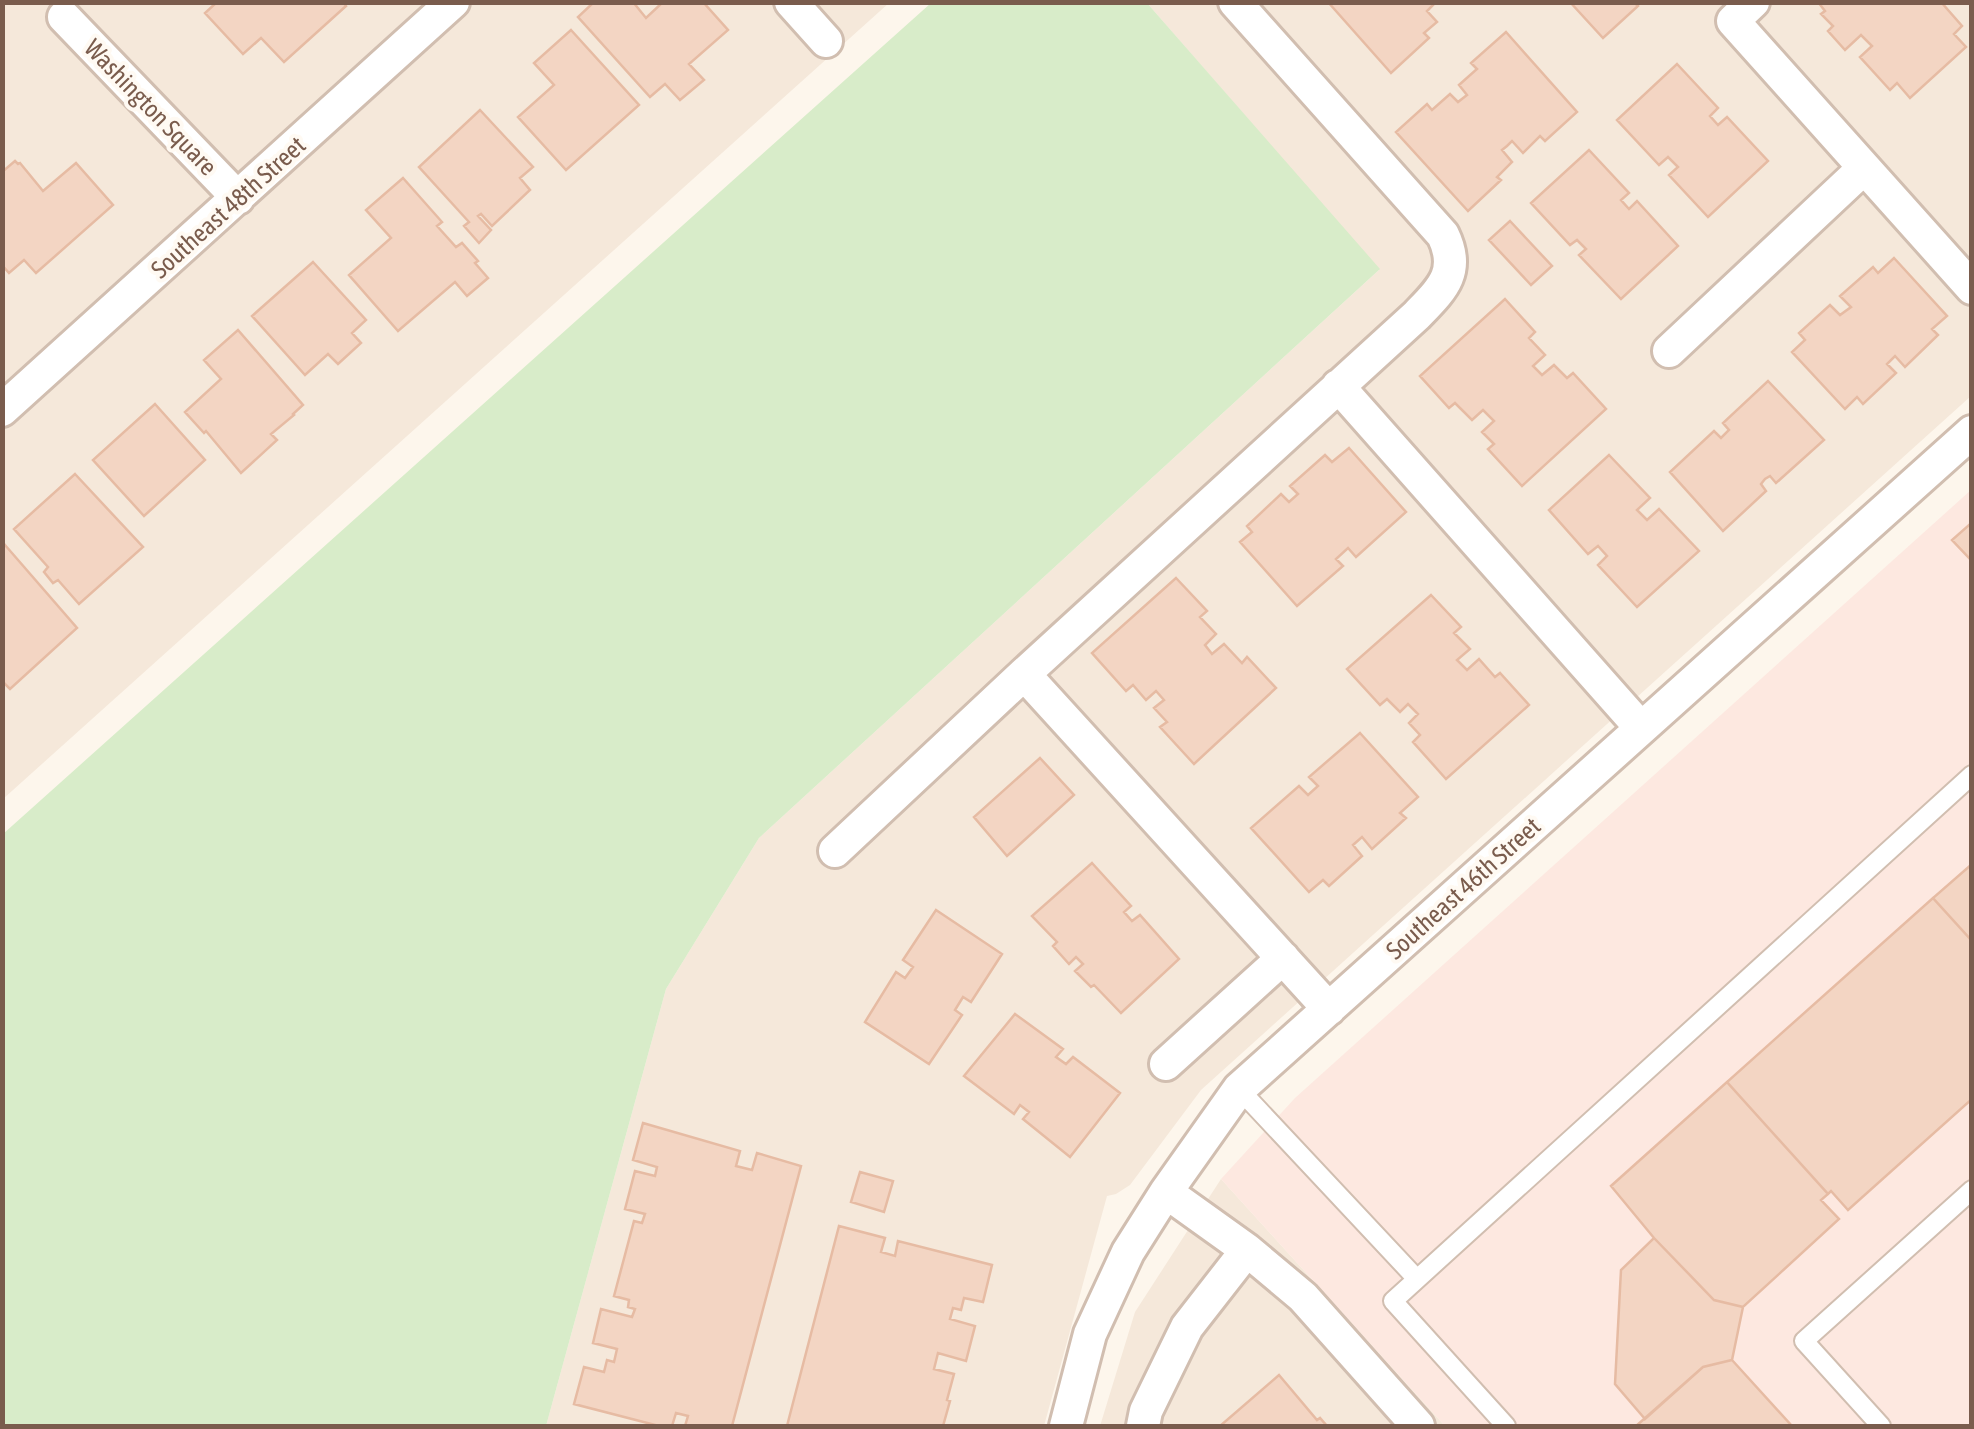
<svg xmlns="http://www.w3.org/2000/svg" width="1974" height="1429" viewBox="0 0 1974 1429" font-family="'Asap Condensed',sans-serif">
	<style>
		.residential { fill: #f5e8da }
		.commercial { fill: #fde8e0 }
		.green { fill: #d8ecc9 }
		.building { fill: #f3d5c3; stroke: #e6bba3; stroke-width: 2.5 }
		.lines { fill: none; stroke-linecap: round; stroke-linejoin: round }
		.service-casing { stroke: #d1beb0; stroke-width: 22 }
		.minor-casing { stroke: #d1beb0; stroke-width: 38 }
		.service { stroke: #fff; stroke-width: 18 }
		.minor { stroke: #fff; stroke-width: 32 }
		.labels { text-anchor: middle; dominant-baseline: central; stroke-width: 8; stroke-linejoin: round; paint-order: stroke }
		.street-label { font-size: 25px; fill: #7a5c4d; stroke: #fffaf3 }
	</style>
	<rect width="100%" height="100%" fill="#fdf6ec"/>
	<path class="residential" d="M3,3h886l-886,796z
		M1147,3h824v393l-770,694 -71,95 -14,9 -9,2 -63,230h-498l120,-437 93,-151 620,-568z
		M1221,1179l224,247h-345l35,-114z"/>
	<path class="commercial" d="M1971,490v936h-526l-224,-247 74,-81z"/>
	<path class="green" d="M931,3h216l233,266 -621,569 -93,151 -120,437h-543v-592z"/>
	<path class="building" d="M217,2h126l3,4 -62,56 -23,-24 -18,16 -38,-41z
		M594,2h39l13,16 17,-16h40l25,28 -39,34 15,16 -24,20 -15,-16 -15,13 -72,-80z
		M1328,2h108l-9,9 10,11 -13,11 5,5 -38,35z
		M1570,2h64l4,4 -35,32z
		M1818,2h123l21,24 -8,8 12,13 -56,51 -13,-15 -7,7 -30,-33 12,-11 -11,-11 -16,15 -17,-19 5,-5 -12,-12 4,-3z
		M571,30l68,75 -73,65 -48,-53 36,-32 -20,-22z
		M1506,32l71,80 -32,29 -5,-5 -17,17 -11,-12 -5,5 -5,4 10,12 -15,15 4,3 -33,31 -72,-79 31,-28 5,6 18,-16 8,8 9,-7 -8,-10 18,-16 -6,-6z
		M1677,64l41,44 -8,8 8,9 9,-8 41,44 -60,56 -39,-42 9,-8 -10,-10 -9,8 -42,-45z
		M480,110l53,57 -13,11 10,12 -38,36 -11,-12 -3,2 13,14 -12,13 -15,-17 5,-4 -50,-55z
		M1589,150l40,43 -8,7 8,9 8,-8 41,45 -57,53 -42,-44 7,-6 -9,-9 -7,5 -39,-42z
		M15,161l3,3 2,-1 23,28 33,-28 37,42 -77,68 -12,-13 -15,13 -7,-8v-93z
		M403,178l39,44 -5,4 19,21 6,-4 16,18 -3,2 13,15 -21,18 -12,-14 -57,49 -49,-56 42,-37 -25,-28z
		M1510,221l42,45 -21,19 -42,-45z
		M1894,258l53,58 -15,13 6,6 -33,32 -10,-11 -8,8 9,9 -33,31 -6,-7 -12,12 -53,-57 13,-12 -6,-7 31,-28 10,10 11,-8 -11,-11 33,-29 5,6z
		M313,262l53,58 -14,13 9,10 -23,21 -10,-10 -23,21 -53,-59z
		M1505,299l30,33 -6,6 16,17 -12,11 9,9 12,-10 13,13 6,-5 33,36 -84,77 -34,-37 6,-5 -12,-12 12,-11 -11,-11 -11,10 -17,-17 -6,5 -29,-32z
		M238,330l65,75 -10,9 1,1 -23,19 6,6 -36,33 -35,-42 -2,2 -19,-21 36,-33 -17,-19z
		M1768,381l56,59 -48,43 -6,-7 -5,3 -4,5 5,7 -43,40 -53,-59 44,-41 7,7 8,-8 -6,-7z
		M155,404l50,56 -61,56 -51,-56z
		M1349,448l57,64 -50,45 -8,-9 -12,11 7,7 -46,40 -57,-64 12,-10 -5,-6 34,-32 8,8 9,-8 -8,-8 35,-31 7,7z
		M1609,455l41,43 -13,12 10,10 12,-11 40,42 -62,56 -39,-42 9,-9 -9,-10 -10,8 -39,-44z
		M75,474l68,73 -64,57 -21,-24 -5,3 -9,-11 4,-5 -34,-38z
		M1969,525l3,2v34l-20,-21z
		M5,545l72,83 -67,61 -8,-8v-134z
		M1176,578l31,33 -7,6 16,17 -11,11 7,9 12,-10 18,19 5,-6 29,31 -82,76 -34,-37 7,-5 -13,-14 10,-8 -8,-9 -10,9 -13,-15 -7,6 -34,-38z
		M1431,595l30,32 -7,6 16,16 -13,11 10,10 12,-11 16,18 5,-4 29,32 -83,74 -33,-37 7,-7 -11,-12 9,-9 -10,-10 -8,8 -13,-13 -7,6 -33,-36z
		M1360,733l58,64 -18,16 6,5 -34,31 -10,-12 -9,8 9,11 -33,30 -6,-6 -14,12 -58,-64 48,-42 9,9 10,-9 -9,-9z
		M1040,758l34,37 -67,61 -33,-39z
		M1092,863l39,43 -7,6 8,9 8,-6 39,44 -58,54 -27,-28 -3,2 -16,-16 8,-7 -7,-7 -7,7 -16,-18 4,-4 -25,-26z
		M1972,864v77l-39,-43z
		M1933,898l39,43v158l-124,111 -17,-19 -3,3 -101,-112z
		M936,910l66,44 -31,48 -8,-5 -8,13 7,5 -33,49 -64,-42 31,-50 9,6 8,-11 -10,-7z
		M1015,1014l48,35 -7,8 10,7 7,-7 47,36 -50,64 -47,-38 6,-7 -9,-7 -6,9 -50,-38z
		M1727,1082l101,112 -7,6 18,19 -96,88 -29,-7 -60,-62 -43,-52z
		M643,1123l97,28 -4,15 16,4 5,-17 44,13 -69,260h-47l3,-10 -12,-3 -4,13h-13l-85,-22 10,-37 20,5 3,-12 7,2 3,-13 -24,-6 8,-34 31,8 3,-8 -7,-2 1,-7 -15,-4 20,-75 8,2 3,-9 -20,-5 10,-38 20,5 2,-9 -24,-7z
		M860,1172l33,9 -9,31 -33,-10z
		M839,1226l46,12 -4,14 14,4 3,-15 94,24 -9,37 -19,-4 -3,12 -8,-2 -3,11 25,7 -9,35 -28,-8 -4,16 20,5 -7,26 3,1 -7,25h-156z
		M1654,1238l60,62 29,7 -11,53 -29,7 -58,52 -30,-35 6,-114z
		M1732,1360l60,66h-156l67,-59z
		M1279,1375l38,45 3,-2 7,8h-107z"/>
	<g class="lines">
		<g class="service-casing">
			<path id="service" d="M1239,1089l178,190
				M1506,1426l-113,-125 579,-526
				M1881,1426l-77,-85 168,-151"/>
		</g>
		<g class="minor-casing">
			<path id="minor" d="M791,2l35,39
				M1753,2l-20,19 239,267
				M64,17l174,181
				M1669,351l195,-183
				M1338,386l303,342
				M2,410l451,-408
				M1024,674l305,335
				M835,851l189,-177 393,-359c25,-26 44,-43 26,-80l-208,-233
				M1166,1064l117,-106
				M1247,1250l56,47 115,129
				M1066,1426l24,-92 38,-82 38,-60 73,-103 733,-657
				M1143,1426l3,-15 41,-84 60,-77 -81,-58"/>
		</g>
		<use href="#service" class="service"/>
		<use href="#minor" class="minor"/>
	</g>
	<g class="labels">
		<g class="street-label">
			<text transform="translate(151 107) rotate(46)">Washington Square</text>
			<text transform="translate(228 207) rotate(-42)">Southeast 48th Street</text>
			<text transform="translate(1463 888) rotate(-42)">Southeast 46th Street</text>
		</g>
	</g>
	<rect width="1974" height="1429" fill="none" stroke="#7a5c4d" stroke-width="10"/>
</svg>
